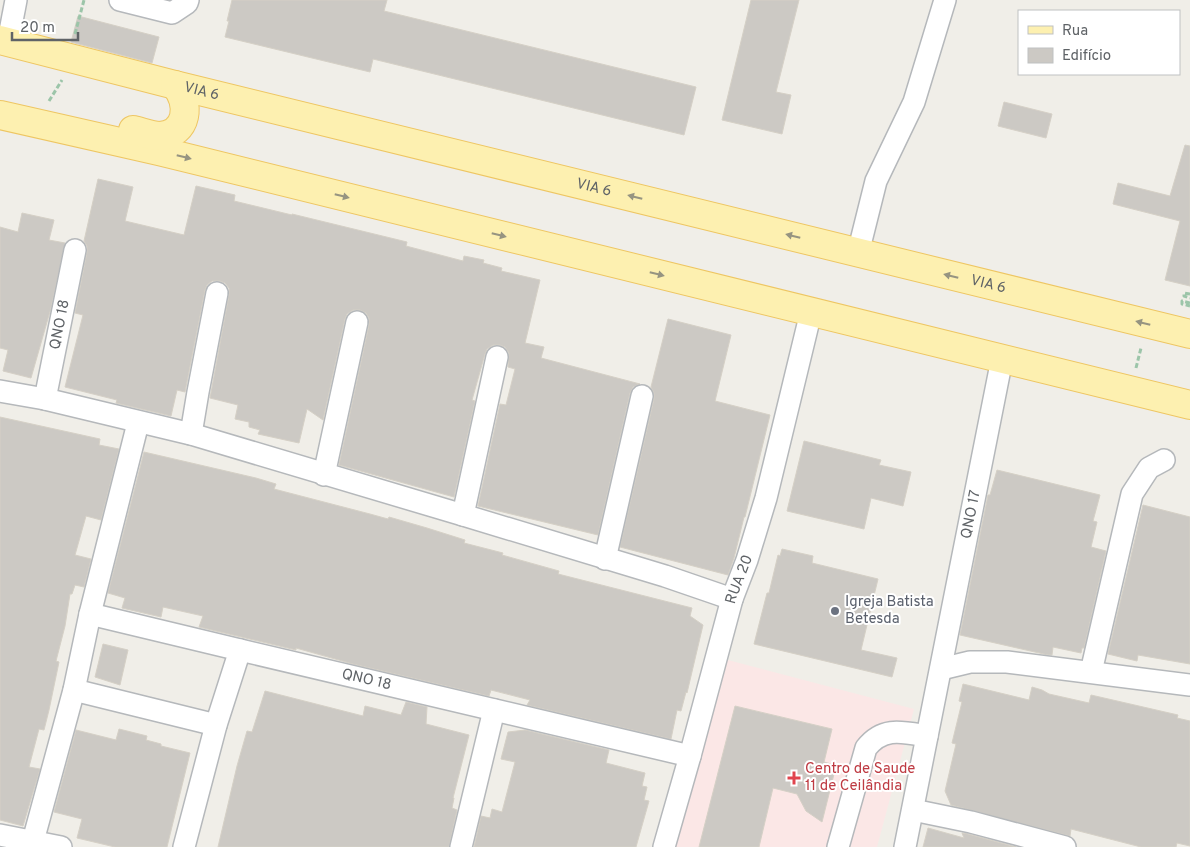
<svg xmlns="http://www.w3.org/2000/svg" width="1190" height="847" viewBox="0 0 1190 847" font-family="Overpass,sans-serif">
	<style>
		.medical { fill: #fbe7e6 }
		.building { fill: #ccc9c4; stroke: #d5d0c6 }
		.lines { fill: none; stroke-linecap: round; stroke-linejoin: round }
		.minor-casing { stroke: #b5b8bb; stroke-width: 24 }
		.major-casing { stroke: #eec663; stroke-width: 30 }
		.path { stroke: #9cc5a9; stroke-width: 3; stroke-dasharray: 5 2.5; stroke-linecap: butt }
		.minor { stroke: #fff; stroke-width: 21 }
		.major { stroke: #fdf0b0; stroke-width: 28 }
		.oneway { fill: #969481 }
		.worship-dot { fill: #6b7280; stroke: #fff; stroke-width: 2 }
		.health-dot { fill: #e0444e; stroke: #fff; stroke-width: 2 }
		.labels { text-anchor: middle; dominant-baseline: central; stroke-width: 4; stroke-linejoin: round; paint-order: stroke }
		.street-label { font-size: 15px; fill: #5f6367; stroke: #fff }
		.worship-label { font-size: 15px; fill: #5b616d; stroke: #fff; text-anchor: start }
		.health-label { font-size: 15px; fill: #be3a42; stroke: #fff; text-anchor: start }
	</style>
	<rect width="100%" height="100%" fill="#f0eee8"/>
	<path class="medical" d="M724,659l190,50 -37,138h-203z"/>
	<path class="building" d="M232,0h155l-3,11 312,76 -12,48 -311,-76 -3,13 -145,-35 4,-16h-2z
		M751,0h48l-23,92 15,3 -9,39 -60,-14z
		M78,16l81,21 -7,26 -81,-21z
		M1004,102l48,12 -6,24 -48,-12z
		M1185,145l5,1v140l-25,-6 15,-59 -67,-17 5,-21 52,13z
		M98,179l35,8 -8,34 59,14 12,-49 39,9 -1,6 58,14v-1l115,28 -1,4 57,15 1,-5 20,4 -1,3 19,5 -1,3 39,9 -15,63 19,4 -3,11 99,26 -7,3 -3,6 -32,142 -120,-29 22,-102 6,1 9,-36 -7,-2 1,-14 -4,-6 -5,-2h-7l-6,4 -2,5 -13,46 3,1 -21,96 -115,-32 30,-140v-7l-3,-5 -6,-3h-7l-6,4 -2,5 -22,101 -16,-11 -8,34 -41,-9 2,-4 -11,-3v-5l-14,-3 3,-14 -28,-7 19,-103v-7l-4,-5 -5,-2h-8l-5,4 -2,5 -20,102 -8,-2 -6,26 -55,-13 1,-3 -52,-13 18,-72 -8,-2 12,-61v-6l-3,-5z
		M22,213l32,7 -5,20 16,3 -14,65 -20,70 -28,-7 5,-21 -8,-2v-121l18,5z
		M668,319l63,16 -16,66 55,14 -25,102h-1l-10,41 -6,17 -108,-28 34,-148v-6l-3,-6z
		M0,417l100,22 -1,6 20,4 -18,71 -15,-4 -11,39 16,4 -7,28 -9,-2 -3,9h-2l-5,32 -9,35 3,1 -10,48 -5,20 -5,-1 -10,38 11,2 -17,57 -23,-6z
		M804,441l77,19 -2,5 32,7 -8,34 -32,-8 -7,31 -77,-18z
		M144,452l112,26 20,6 -2,5 96,25 18,5 1,-2 38,11 38,12 -1,3 39,10 -1,2 57,16 -1,3 134,34 -2,8 13,9 -16,68 -1,-1 -5,19 -4,-1 -6,29 -144,-34 3,-5 -39,-10 -2,6 -136,-32 -57,-16v2l-97,-23 4,-11 -40,-9 -2,10 -39,-9 3,-10 -17,-5z
		M997,470l103,25 -7,26 4,1 -6,25 15,4 -22,97h-2l-1,5 -28,-6 -1,8h-4l-88,-20 28,-140h2z
		M1143,505l47,12v147l-52,-9 -1,6 -29,-7z
		M782,549l31,7 -1,7 66,16 -17,71 36,8 -5,19 -138,-33 13,-51h2l9,-38 2,1z
		M103,644l25,6 -8,35 -25,-8z
		M963,684l66,16 3,-13 10,3 7,4 40,9 2,-8 87,20 -1,3 13,3v125l-13,-3 -1,4h-35l-70,-18 -1,7 -119,-31 -6,-14 11,-47 -4,-1 10,-41 -3,-1z
		M265,691l98,25 2,-10 36,9 5,-13 21,5 -1,17 43,11 -16,63h1l-2,10 5,2 -8,37h-231l19,-81 10,-35 5,1z
		M735,706l97,23 -8,33 11,3 -2,6 1,3 -12,48 -16,-11 -9,-17 -24,-6 -14,59h-60z
		M119,729l28,7 -1,4 15,4v2l29,7 -23,94h-52l-38,-9 5,-19 -28,-7 22,-82 40,10z
		M525,730l84,20 -3,13 39,10 -3,13 5,1 -3,13 5,1 -13,46h-162l7,-31 9,2 2,-9 10,3 13,-50 -14,-3 7,-27z
		M928,828l36,10 -2,-5 6,1 48,13h-93z"/>
	<g class="lines">
		<g class="minor-casing">
			<g id="minor">
				<path d="M120,0l52,13 15,-10 1,-3"/>
				<path d="M8,42l8,-42"/>
				<path d="M858,253l18,-72 38,-79 31,-102"/>
				<path d="M0,391l45,8 146,35 272,81 202,61 67,23"/>
				<path id="s1" d="M45,399l30,-149"/>
				<path d="M191,434l7,-42 19,-99"/>
				<path d="M324,475l33,-153"/>
				<path d="M463,515l34,-158"/>
				<path d="M605,559l37,-163"/>
				<path d="M90,614l150,36 -24,75 -32,122"/>
				<path id="s2" d="M240,650l450,106"/>
				<path d="M941,669l29,-7h37l183,23"/>
				<path d="M1091,672l41,-178 17,-26 15,-8"/>
				<path d="M74,690l142,35"/>
				<path d="M913,810l58,12 94,25"/>
				<path d="M0,835l61,12"/>
				<path d="M33,841l41,-151 16,-76 48,-191"/>
				<path d="M461,847l33,-137"/>
				<path id="s3" d="M664,847l26,-91 42,-157 15,-39 19,-62 45,-186"/>
				<path d="M838,847l28,-99c17,-22 37,-16 61,-12"/>
				<path id="s4" d="M905,847l97,-488"/>
			</g>
		</g>
		<g class="major-casing">
			<g id="major">
				<path id="s5" d="M0,40l175,45 1015,249"/>
				<path d="M0,115l159,36 1031,254"/>
				<path d="M133,130c9,2 19,6 27,6 28,-2 31,-33 15,-51"/>
			</g>
		</g>
		<path class="path" d="M75,34l9,-34
			M49,101l13,-21
			M1190,294l-6,-1v3l6,2
			M1190,303l-8,-2v3l8,2
			M1136,368l5,-20"/>
		<use href="#minor" class="minor"/>
		<use href="#major" class="major"/>
	</g>
	<defs><path id="oneway-solid" d="M-6-.8H1V-3.2L6.5 0L1 3.2V.8H-6Z" transform="scale(1.25)"/></defs>
	<g class="oneway">
		<use href="#oneway-solid" transform="translate(184 157) rotate(14)"/>
		<use href="#oneway-solid" transform="translate(342 196) rotate(14)"/>
		<use href="#oneway-solid" transform="translate(635 197) rotate(-166)"/>
		<use href="#oneway-solid" transform="translate(499 235) rotate(14)"/>
		<use href="#oneway-solid" transform="translate(793 236) rotate(-166)"/>
		<use href="#oneway-solid" transform="translate(657 274) rotate(14)"/>
		<use href="#oneway-solid" transform="translate(951 276) rotate(-166)"/>
		<use href="#oneway-solid" transform="translate(1143 323) rotate(-166)"/>
	</g>
	<circle class="worship-dot" cx="835" cy="611" r="5"/>
	<path class="health-dot" d="M791.5 770.5h5v5h5v5h-5v5h-5v-5h-5v-5h5z"/>
	<g class="labels">
		<g class="street-label">
			<text stroke="none"><textPath href="#s5" startOffset="208">VIA 6</textPath></text>
			<text stroke="none"><textPath href="#s5" startOffset="612">VIA 6</textPath></text>
			<text stroke="none"><textPath href="#s5" startOffset="1018">VIA 6</textPath></text>
			<text stroke="none"><textPath href="#s1" startOffset="76">QNO 18</textPath></text>
			<text stroke="none"><textPath href="#s4" startOffset="339">QNO 17</textPath></text>
			<text stroke="none"><textPath href="#s3" startOffset="278">RUA 20</textPath></text>
			<text stroke="none"><textPath href="#s2" startOffset="130">QNO 18</textPath></text>
		</g>
		<g class="worship-label">
			<text x="845" y="602">Igreja Batista<tspan x="845" dy="17">Betesda</tspan></text>
		</g>
		<g class="health-label">
			<text x="805" y="769">Centro de Saude<tspan x="805" dy="17">11 de Ceilândia</tspan></text>
		</g>
	</g>
	<rect x="1018" y="10" width="162" height="65" fill="#ffffff" stroke="#bfc1c2"/>
	<rect x="1028" y="26" width="25" height="8" fill="#fdf0b0" stroke="#bfc1c2"/>
	<text x="1062" y="35" font-size="15" fill="#5f6367">Rua</text>
	<rect x="1028" y="48" width="25" height="15" fill="#ccc9c4" stroke="#bfc1c2"/>
	<text x="1062" y="60" font-size="15" fill="#5f6367">Edifício</text>
	<path d="M12 32v8h66v-8" fill="none" stroke="#5f6367" stroke-width="2.5"/>
	<text x="20" y="32" font-size="15" fill="#5f6367" stroke="#ffffff" stroke-width="4" paint-order="stroke">20 m</text>
</svg>
